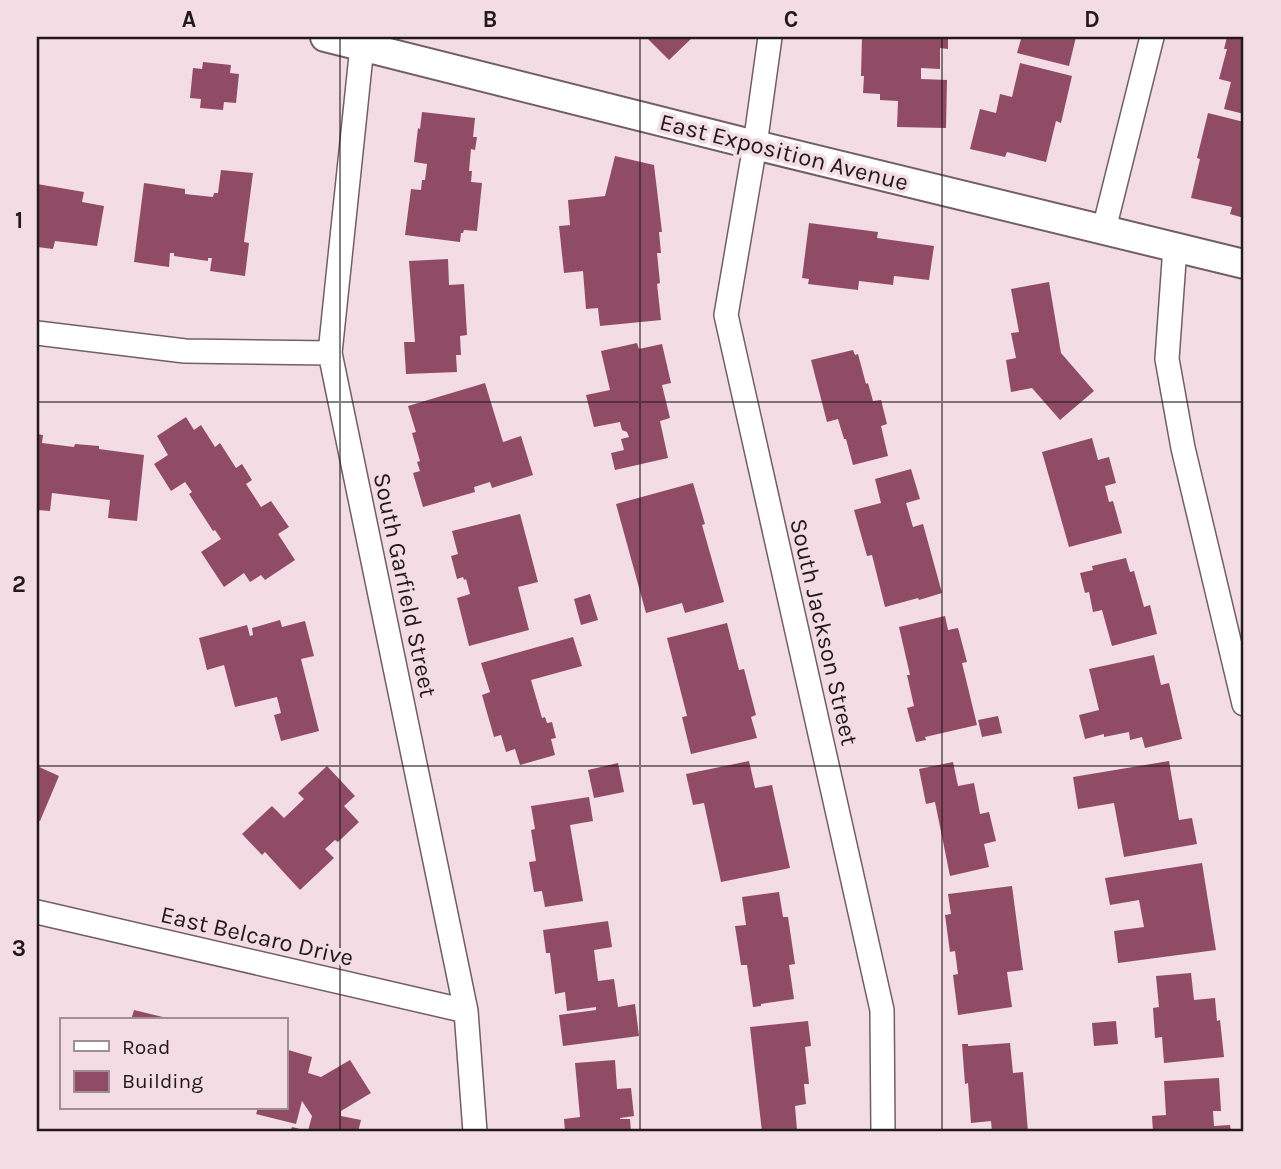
<svg xmlns="http://www.w3.org/2000/svg" width="1281" height="1169" viewBox="0 0 1281 1169" font-family="Karla,sans-serif">
	<style>
		.building { fill: #914c65 }
		.lines { fill: none; stroke-linecap: round; stroke-linejoin: round }
		.minor-casing { stroke: #725f64; stroke-width: 26 }
		.tertiary-casing { stroke: #725f64; stroke-width: 32 }
		.minor { stroke: #fff; stroke-width: 23 }
		.tertiary { stroke: #fff; stroke-width: 28 }
		.grid { fill: none; stroke: #21191b; stroke-width: 2; stroke-opacity: 0.55 }
		.labels { text-anchor: middle; dominant-baseline: central; stroke-width: 7; stroke-linejoin: round; paint-order: stroke }
		.street-label { font-size: 24px; fill: #21191b; stroke: #f3dce3 }
		.neatline { fill: none; stroke: #21191b; stroke-width: 2.5 }
		.grid-label { font-size: 23px; text-anchor: middle; font-weight: bold; fill: #21191b }
	</style>
	<rect width="100%" height="100%" fill="#f3dce3"/>
	<path class="building" d="M646,37h47l-24,23z
		M862,37h86v12l-8,-1v21l-19,-1v11l26,1 -1,48 -49,-1 1,-26 -18,-1v-6l-17,-1 1,-17h-3z
		M1015,37h61l-7,29 -52,-13 4,-14z
		M1227,37h17v77l-20,-5 7,-27 -12,-3 8,-30h-3z
		M203,62l28,3 -1,8 9,1 -3,29 -12,-1 -1,8 -23,-2 1,-9 -11,-1 3,-30 9,1z
		M1020,63l52,13 -11,47 -5,-2 -10,41 -39,-10 -2,5 -35,-8 10,-40 16,4 4,-19 12,3z
		M422,112l53,6 -2,19h4l-2,13 -4,-1 -2,22h3l-1,11 11,1 -5,48 -13,-1 -1,3h-2l-1,9 -55,-7 6,-46 10,1 1,-10h3l2,-16 -13,-2 4,-34 2,1z
		M1208,113l36,9v96l-14,-4 2,-7 -41,-9 9,-39 -3,-1z
		M615,156l39,9 8,67h-3l2,21h-4l3,30 -3,1 4,36 -61,6 -2,-18 -12,1 -3,-38 -19,2 -5,-47 11,-1 -2,-25 37,-4z
		M221,170l32,3 -9,69 5,1 -4,33 -35,-5 2,-13h-4v3l-34,-5v-3h-4l-1,14 -35,-5 10,-79 41,6v5l28,3 1,-4h4z
		M37,184l47,8 -2,10 22,4 -7,40 -42,-5 -2,8 -16,-2z
		M809,223l69,9 -1,6 57,8 -5,34 -35,-4 -1,9 -34,-4 -1,9 -50,-6 1,-5 -7,-1z
		M448,259l1,26 15,-1 3,51 -7,1 1,19h-5l1,17 -51,2 -2,-32h11l-6,-81z
		M1049,282l12,71 33,38 -34,29 -28,-32 -21,4 -5,-32 10,-2 -5,-25 8,-1 -8,-43z
		M637,343l2,6 23,-5 9,39 -9,2 8,33 -10,3 8,37 -53,12 -4,-17 13,-3 -3,-11 8,-2 -2,-5 -5,-2 -2,-8 -26,5 -8,-32 24,-5 -9,-39z
		M853,350l2,5 3,-1 8,30 2,-1 5,18 8,-1 6,24 -6,2 7,30 -35,9 -7,-26h-2l-6,-20 -11,3 -16,-62z
		M485,383l18,59 18,-6 12,39 -41,13 -2,-6 -16,5 1,5 -52,15 -10,-34 7,-2 -3,-9 3,-1 -8,-28 4,-1 -8,-26z
		M186,417l8,13 7,-5 14,22 5,-4 16,25 6,-4 10,16 -6,4 15,23 10,-6 18,26 -11,7 17,26 -30,20 -4,-5 -11,7 -6,-9 -20,14 -23,-35 20,-13 -6,-9 -2,1 -24,-37 3,-2 -7,-10 -14,9 -17,-27 14,-9 -11,-19z
		M37,434l6,1 -1,8 32,4 1,-3 24,2v3l45,6 -7,66 -29,-3 2,-18 -58,-7 -2,18 -13,-1z
		M1092,438l6,22 11,-3 7,26 -11,3 4,16 4,-1 9,32 -53,14 -27,-95z
		M911,469l9,30 -14,4 7,24 10,-3 19,69 -23,7 -1,-2 -33,9 -13,-52 -5,1 -13,-46 27,-7 -6,-24z
		M693,483l12,41 -3,1 22,77 -39,11 -3,-10 -36,10 -30,-109z
		M520,514l18,68 -20,5 11,43 -60,16 -12,-48 13,-4 -4,-15 -2,1 -1,-3 -6,2 -6,-23 7,-2 -6,-23z
		M1126,558l4,14 4,-1 10,36 6,-2 7,29 -45,12 -10,-36 -9,2 -4,-20 -4,1 -5,-20 13,-3 -1,-4z
		M590,594l8,26 -17,5 -7,-26z
		M945,616l3,14 10,-2 9,34 -5,1 15,62 -52,12 1,3 -10,2 -9,-34 7,-2 -7,-31h3l-11,-48z
		M280,620l2,7 23,-6 9,35 -13,3 18,72 -38,10 -7,-26 7,-2 -4,-16 -42,10 -11,-42 -17,5 -8,-32 48,-13 3,11 3,-1 -1,-7z
		M727,623l12,47 5,-1 12,46 -5,2 6,21 -66,16 -9,-37 5,-1 -20,-78z
		M573,637l9,29 -51,14 11,38 3,-1 2,6 5,-1 4,16 -5,1 4,16 -35,10 -5,-16 -9,3 -5,-17 -7,2 -12,-42 8,-3 -9,-29z
		M1154,655l7,30 8,-2 13,56 -37,9 -3,-11 -12,3 -1,-8 -25,5v-3l-19,5 -6,-24 20,-5 -10,-41z
		M998,716l4,17 -20,4 -4,-17z
		M749,761l6,27 17,-3 18,83 -69,14 -17,-79 -11,2 -7,-31z
		M1169,761l10,59 13,-2 5,26 -73,13 -10,-54 -36,6 -5,-32z
		M953,762l5,24 16,-3 6,31 9,-2 7,29 -12,3 5,23 -39,9 -15,-74 -9,2 -7,-35z
		M618,763l6,29 -30,6 -6,-28z
		M37,766l22,10 -19,45 -3,-1z
		M327,766l28,30 -11,10 15,16 -21,20 -3,-2 -10,9 9,9 -34,32 -35,-38 -3,3 -20,-21 30,-28 12,12 20,-19 -6,-6z
		M589,797l4,24 -23,4 13,76 -38,6 -3,-16 -8,1 -5,-30 7,-1 -5,-31 4,-1 -4,-23z
		M1202,863l14,87 -98,13 -4,-32 30,-4 -5,-27 -29,5 -5,-27z
		M1012,886l11,84 -16,2 5,35 -54,8 -5,-40 5,-1 -3,-23 -5,1 -5,-37 6,-1 -3,-20z
		M779,892l4,25h5l7,47 -6,1 5,34 -33,5v2l-8,1 -6,-42h-6l-6,-39 11,-1 -4,-28z
		M608,921l4,26 -18,3 4,31 16,-2 4,28 17,-3 4,32 -76,10 -4,-31 37,-5v-3l-29,4 -2,-19 -10,2 -5,-41h-4l-3,-23z
		M1191,973l3,27 21,-2 2,23 3,-1 4,37 -60,6 -2,-26 -7,1 -2,-30 6,-1 -3,-31z
		M134,1010l37,9v1h-40z
		M808,1021l3,25 -6,1 4,37h-5l2,20 -11,2 2,24 -35,2 -12,-105z
		M1116,1021l2,23 -24,2 -2,-23z
		M1010,1043l3,30 10,-1 5,60h-36l-1,-11 -20,2 -3,-40 -3,1 -3,-40h6v2z
		M285,1049l27,8 -4,16 13,4 29,-17 21,33 -30,18v5l20,4 -3,12h-68l2,-5 16,4 4,-15 -10,-15 -6,23 -40,-10 2,-6h27z
		M615,1060l2,29 14,-1 3,28 -14,2v1h10l1,13h-66l-1,-13 16,-2 -5,-54z
		M1219,1078l2,33h-8l1,15 16,-1 1,7h-78l-1,-16 14,-1 -2,-34z"/>
	<g class="lines">
		<g class="minor-casing">
			<path id="minor" d="M770,37l-15,108 -29,170 156,695 1,122
				M362,46l-32,307 136,658 9,121
				M1104,229l48,-192
				M1175,247l-8,112 16,89 61,256
				M37,333l148,18 145,2
				M37,912l429,99"/>
		</g>
		<g class="tertiary-casing">
			<path id="tertiary" d="M325,37l430,108 489,119"/>
		</g>
		<use href="#minor" class="minor"/>
		<use href="#tertiary" class="tertiary"/>
	</g>
	<path class="grid" d="M340,37v1095M640,37v1095M942,37v1095M37,402h1207M37,766h1207"/>
	<g class="labels">
		<g class="street-label">
			<text transform="translate(784 152) rotate(14)">East Exposition Avenue</text>
			<text transform="translate(405 585) rotate(78)">South Garfield Street</text>
			<text transform="translate(824 632) rotate(77)">South Jackson Street</text>
			<text transform="translate(257 936) rotate(13)">East Belcaro Drive</text>
		</g>
	</g>
	<rect width="1281" height="1169" fill="none" stroke="#f3dce3" stroke-width="77"/>
	<rect x="60" y="1018" width="228" height="91" fill="#f3dce3" stroke="#9f8e93" stroke-width="2"/>
	<rect x="74" y="1041" width="35" height="10" fill="#ffffff" stroke="#9f8e93" stroke-width="2"/>
	<text x="122" y="1054" font-size="21" fill="#21191b">Road</text>
	<rect x="74" y="1071" width="35" height="21" fill="#914c65" stroke="#9f8e93" stroke-width="2"/>
	<text x="122" y="1088" font-size="21" fill="#21191b">Building</text>
	<rect x="38" y="38" width="1204" height="1092" class="neatline"/>
	<g class="grid-label">
		<text x="189" y="27">A</text>
		<text x="490" y="27">B</text>
		<text x="791" y="27">C</text>
		<text x="1092" y="27">D</text>
		<text x="19" y="228">1</text>
		<text x="19" y="592">2</text>
		<text x="19" y="956">3</text>
	</g>
</svg>
